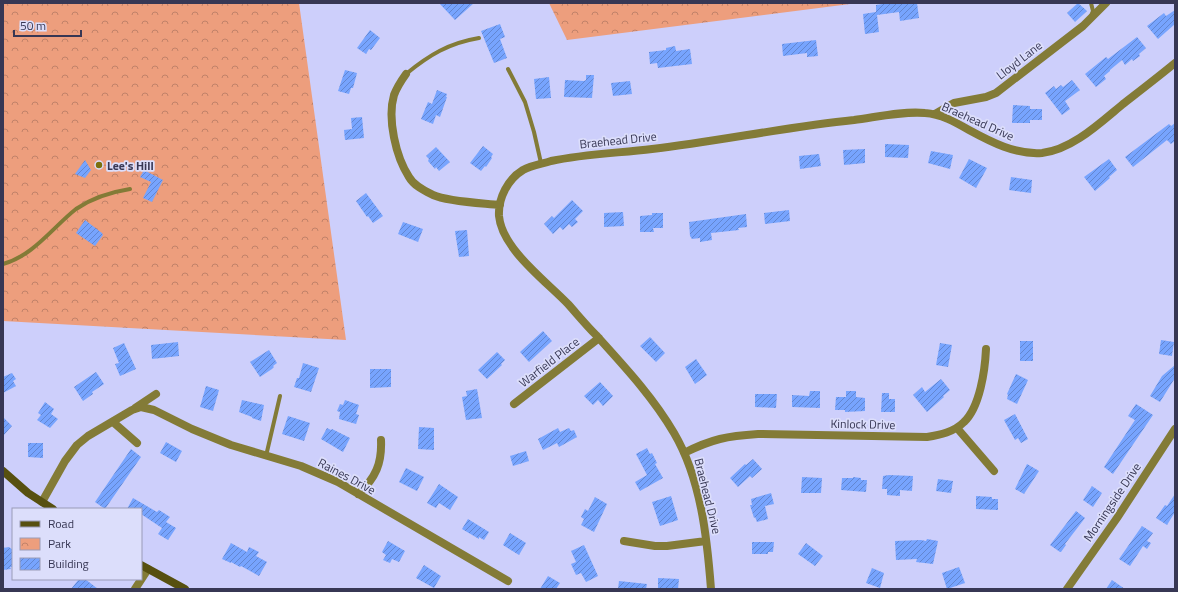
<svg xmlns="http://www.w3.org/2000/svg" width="1178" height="592" viewBox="0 0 1178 592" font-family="'Titillium Web',sans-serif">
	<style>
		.park { fill: url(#park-crowns) }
		.building { fill: url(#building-hatch) }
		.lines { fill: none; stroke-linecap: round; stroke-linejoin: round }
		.lane { stroke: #837b37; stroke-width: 4 }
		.street { stroke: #837b37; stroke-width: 8 }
		.secondary { stroke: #575010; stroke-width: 8 }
		.poi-dot { fill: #7a700f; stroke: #dcdefb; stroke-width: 1.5 }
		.labels { text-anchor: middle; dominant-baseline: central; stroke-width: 3.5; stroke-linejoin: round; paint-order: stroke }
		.street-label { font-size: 12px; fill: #373754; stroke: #dcdefb }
		.poi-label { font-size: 12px; font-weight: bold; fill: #373754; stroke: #dcdefb; text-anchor: start }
	</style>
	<defs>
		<pattern id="park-crowns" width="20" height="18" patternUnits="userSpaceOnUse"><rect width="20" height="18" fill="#ed9e7d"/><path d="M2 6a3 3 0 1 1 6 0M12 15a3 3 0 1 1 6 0" fill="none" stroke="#c18269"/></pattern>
		<pattern id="building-hatch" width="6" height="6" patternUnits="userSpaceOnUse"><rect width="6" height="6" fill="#77a4fe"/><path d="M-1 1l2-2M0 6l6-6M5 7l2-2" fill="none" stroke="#6286d0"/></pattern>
	</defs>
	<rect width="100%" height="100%" fill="#cdcffb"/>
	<path class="park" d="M3,3h296l47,337 -343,-19z
		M549,3h309l-291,37z"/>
	<path class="building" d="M439,3h35l-19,17z
		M888,3h29l2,15 -19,3 -1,-9 -22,3 2,17 -14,2 -2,-20 13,-2v-7z
		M1078,3l9,8 -12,11 -8,-9z
		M1175,10v14l-17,15 -11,-13 17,-13 2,3z
		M500,24l5,13 -5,2 7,19 -13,5 -13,-32z
		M370,30l10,8 -9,12 -2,-1 -3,5 -9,-6z
		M1137,37l9,11 -7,6 1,2 -7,5 -1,-2 -7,6 -3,-5 -12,10v1l-6,5 2,3 -10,8 -11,-13 21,-17 2,2z
		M816,40l2,16 -11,1v-4l-24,3 -1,-12z
		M675,46l1,5 14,-2 2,15 -34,4 -1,-5 -7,1 -1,-12 17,-2v-2z
		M345,70l12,3 -4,15h-2l-2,6 -11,-3z
		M586,75h8l-2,23 -28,-1 1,-17 19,1 2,-1z
		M549,77l2,21 -15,1 -2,-20z
		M1072,80l8,10 -15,11 5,8 -8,6 -17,-22 9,-7 2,3 5,-4 2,2z
		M630,81l2,13 -19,2 -2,-13z
		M437,90l10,4 -1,3h1l-7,20 -4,-2 -3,9 -12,-5 7,-17 4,2z
		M1013,105l17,1v3h12v11h-12v3h-18z
		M362,117l2,21 -19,2 -1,-10 8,-1 -1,-11z
		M1175,123v18l-4,3 -4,-4 -34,27 -8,-10 44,-33 2,2z
		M885,144l24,1 -1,13 -23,-1z
		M483,146l10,8 -2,3 1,1 -6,9 -1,-1 -4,5 -11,-8z
		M436,147l14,15 -11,9 -3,-4 -1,2 -7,-8 1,-2 -3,-3z
		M865,149v14l-21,2 -1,-15z
		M931,151l22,4 -3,14 -22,-6z
		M819,154l2,12 -21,3 -1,-13z
		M969,159l18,9 -11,20 -17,-10z
		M1109,159l8,11 -8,7 1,1 -15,13 -11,-14z
		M85,160l6,10 -6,8 -10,-4z
		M144,170l19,10 -11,22 -9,-4 8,-16 -11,-5z
		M1011,177l21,3 -1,13 -22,-3z
		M366,193l17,23 -10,7 -5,-7 -1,1 -11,-16z
		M572,200l11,11 -8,8 3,3 -6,5 -3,-3 -6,6 -3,-3 -7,7 -9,-10 8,-8 2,2z
		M789,210l1,11 -25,3 -1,-11z
		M623,212l1,14 -20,1v-14z
		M652,213h11v15h-10l1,4h-14v-16l12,-1z
		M746,214l1,13 -9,1 1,2 -28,3 1,7 -12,2v-4l-8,1 -2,-3 -1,-14z
		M85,220l17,13 1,2 -8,11 -19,-13z
		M403,222l20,7 -5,13 -20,-8z
		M467,230l2,26 -10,1 -4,-26z
		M543,331l9,10 -23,21 -9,-10z
		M650,337l15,16 -9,9 -16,-16z
		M1161,340l13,2 -2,14 -13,-2z
		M1020,341h13v20h-13z
		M178,342l1,14 -27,3 -1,-14z
		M124,343l12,26 -16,7 -5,-12 4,-1 -6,-15z
		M940,343l12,2 -4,22 -12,-2z
		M269,350l8,13 -4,3 1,1 -2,2 -12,8 -10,-15z
		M497,352l8,8 -4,4 1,1 -15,14 -9,-9z
		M696,359l11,16 -12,9 -10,-17z
		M303,363l16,5 -8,24 -17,-5 3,-9h2z
		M1175,365v13l-15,24 -10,-6 12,-20z
		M370,369h21v18l-21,1z
		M96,372l8,12 -12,8 1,2 -3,2 -7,5 -9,-14z
		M12,373l4,6 -3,2 3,5 -13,7v-16z
		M1016,374l12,6 -11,24 -10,-5 1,-4 -1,-1z
		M941,379l9,11 -7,6 1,1 -17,15 -14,-17 9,-8 3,5z
		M600,382l13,14 -10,10 -5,-6 -5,5 -9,-9z
		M206,386l13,4 -6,21 -13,-4z
		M477,389l5,29 -16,2 -4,-23 5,-1 -1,-5z
		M810,391h10v17l-28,-1v-12l17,1z
		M846,391h10v6l9,1v13l-20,1v-2h-10l1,-13h10z
		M882,393h7v6h6v13h-14z
		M755,394h22l-1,14 -21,-1z
		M242,400l22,5 -3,16 -9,-3v-1l-13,-5z
		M345,400l14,5 -3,9 3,1 -3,9 -17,-5 1,-7 -3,-1 3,-7 3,1z
		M45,402l9,7 -3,5 7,5 -8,9 -13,-8 4,-5 -3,-2z
		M1136,404l17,11 -40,59 -9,-7 31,-47 -7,-4z
		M1015,414l13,25 -7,4 -3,-5 -3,2 -11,-20z
		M288,416l22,7 -6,18 -22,-7z
		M3,417l9,9 -9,10z
		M419,427l15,1v22l-16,-1z
		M327,428l4,2 1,-1 18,9 -7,14 -22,-13z
		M558,428l2,4 9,-4 2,3 3,-1 3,7 -18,10 -2,-4 -14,7 -5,-11z
		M166,442l16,9 -6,11 -16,-9z
		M28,443h15v15l-15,-1z
		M647,448l3,6 2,-1 5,10 -2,1 8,14 -23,13 -5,-9 12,-7 -11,-21z
		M131,449l10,8 -36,52 -10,-7z
		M526,451l3,10 -16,5 -3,-10z
		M753,459l9,10 -10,9 -2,-2 -12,11 -8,-9 15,-14 1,1z
		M1027,464l12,7 -15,23 -9,-5z
		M406,468l18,9 -7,14 -18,-9z
		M889,475l24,1 -1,15 -12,-1v6l-13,-1v-6h-5l1,-13z
		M802,477l20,1 -1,15h-20z
		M853,477l8,1v2h6l-1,12 -25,-2 1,-12h11z
		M938,479l15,2 -2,12 -15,-2z
		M439,484l19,13 -8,13 -11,-7 -3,5 -9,-5z
		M1092,486l10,7 -9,14 -10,-7z
		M771,493l3,11 -9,2 3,13 -11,3 -2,-5 -1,1 -4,-13h2l-1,-6z
		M1175,494v18l-8,13 -11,-7 9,-13 2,1z
		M671,496l7,24 -18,6 -8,-24z
		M976,496l16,1v2h6v11l-22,-1z
		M595,497l12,7 -13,28 -13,-7 3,-6 -3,-2 4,-8 3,2z
		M133,498l24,14 2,-2 11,7 -4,5 10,6 -8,12 -10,-6 4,-6 -21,-14v-5h-14z
		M1076,511l9,7 -20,26 1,1 -5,7h-1l-10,-7z
		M468,519l21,13 -5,8 -5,-3v2l-17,-10z
		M1142,526l11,7 -6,8 4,2 -4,6 -4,-3 -13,20 -11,-7z
		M510,533l16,10 -7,12 -16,-10z
		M927,539l11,2 -5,23 -17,-2 1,-3 -21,1 -1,-19 26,-1 5,1z
		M388,541l17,10 -6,11 -7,-3 -2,4 -7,-3 3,-5 -4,-3z
		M752,542h22l-1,10h-5v2h-16z
		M231,543l16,9 2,-5 10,5 -3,4 11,6 -8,14 -18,-10 -1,1 -9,-5v1l-9,-4z
		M806,543l17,13 -8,10 -17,-12z
		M584,545l14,31 -12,6 -5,-9 -5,2 -5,-11 5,-2 -5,-11z
		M9,547l4,3v17h-3l1,2 -8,1v-22z
		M424,565l17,11 -7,12 -18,-10z
		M959,567l6,16 -18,6 -5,-16z
		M872,568l12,5 -4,15 -14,-5z
		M548,576l12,7 -4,6h-16z
		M658,578l21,1 -1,10h-20z
		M79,579h6l13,10h-27z
		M1112,580l13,9h-19z
		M619,581l28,3 -1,5h-28z"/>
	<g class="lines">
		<path class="lane" d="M1091,3l2,8 -2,5
			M508,69l17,33 9,30 7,31
			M406,74c23,-19 43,-31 73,-36
			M3,264c30,-8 50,-37 73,-55 16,-11 35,-17 54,-20
			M266,456l14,-60"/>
		<path class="street" d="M406,74c-5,7 -9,13 -12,21 -7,24 2,62 15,82 5,9 16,14 24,18 16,7 49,8 67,10
			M935,114l19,-11 32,-6 10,-4 87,-67 23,-23
			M514,404l85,-66
			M135,408l21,-14
			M113,422l24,21
			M957,428l37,43
			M684,453c28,-14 43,-17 74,-19l169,3c13,-2 27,-5 37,-15 16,-15 21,-52 22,-73
			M358,494c18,-16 24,-31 23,-54
			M42,502l23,-41 12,-16 11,-9 44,-26 9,-3 13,3 38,19 39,16 70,21 37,16 170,99
			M624,541l31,5h12l39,-5
			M135,589l13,-20
			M711,589c-4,-52 -10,-110 -37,-156 -21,-36 -50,-67 -78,-98 -10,-10 -19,-21 -28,-31 -22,-23 -66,-55 -69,-88 -1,-18 9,-37 24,-46 9,-5 19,-6 28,-9 33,-7 68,-8 101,-12 68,-8 134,-22 202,-29 23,-3 48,-9 71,-7 16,1 30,9 44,17 22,12 47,25 73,23 30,-3 59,-31 81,-49 18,-14 35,-27 52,-41
			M1067,589l50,-71 58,-89"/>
		<path class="secondary" d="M3,471l25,22 25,16
			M141,565l44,24"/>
	</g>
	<circle class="poi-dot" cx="99" cy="165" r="4"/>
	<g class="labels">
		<g class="street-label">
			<text transform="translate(1019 60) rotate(-38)">Lloyd Lane</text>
			<text transform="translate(978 121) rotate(24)">Braehead Drive</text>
			<text transform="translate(618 140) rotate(-6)">Braehead Drive</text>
			<text transform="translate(549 362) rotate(-38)">Warfield Place</text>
			<text transform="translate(863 424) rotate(1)">Kinlock Drive</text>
			<text transform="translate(347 476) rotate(28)">Raines Drive</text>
			<text transform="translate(708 496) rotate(76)">Braehead Drive</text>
			<text transform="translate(1112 502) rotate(-56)">Morningside Drive</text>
		</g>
		<g class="poi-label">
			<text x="107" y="165">Lee's Hill</text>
		</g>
	</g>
	<rect width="1178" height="592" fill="none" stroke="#373754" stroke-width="8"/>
	<rect x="12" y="508" width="130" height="72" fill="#dcdefb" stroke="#9a9bb8"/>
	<rect x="20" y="521" width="20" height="6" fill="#575010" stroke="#9a9bb8"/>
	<text x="48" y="528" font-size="12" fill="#373754">Road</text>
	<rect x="20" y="538" width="20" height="12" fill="url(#park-crowns)" stroke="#9a9bb8"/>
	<text x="48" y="548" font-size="12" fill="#373754">Park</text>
	<rect x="20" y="558" width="20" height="12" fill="url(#building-hatch)" stroke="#9a9bb8"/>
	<text x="48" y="568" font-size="12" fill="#373754">Building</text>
	<path d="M14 30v6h67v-6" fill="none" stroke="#373754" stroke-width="2"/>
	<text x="20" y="30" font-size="12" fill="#373754" stroke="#dcdefb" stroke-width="3" paint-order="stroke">50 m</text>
</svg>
